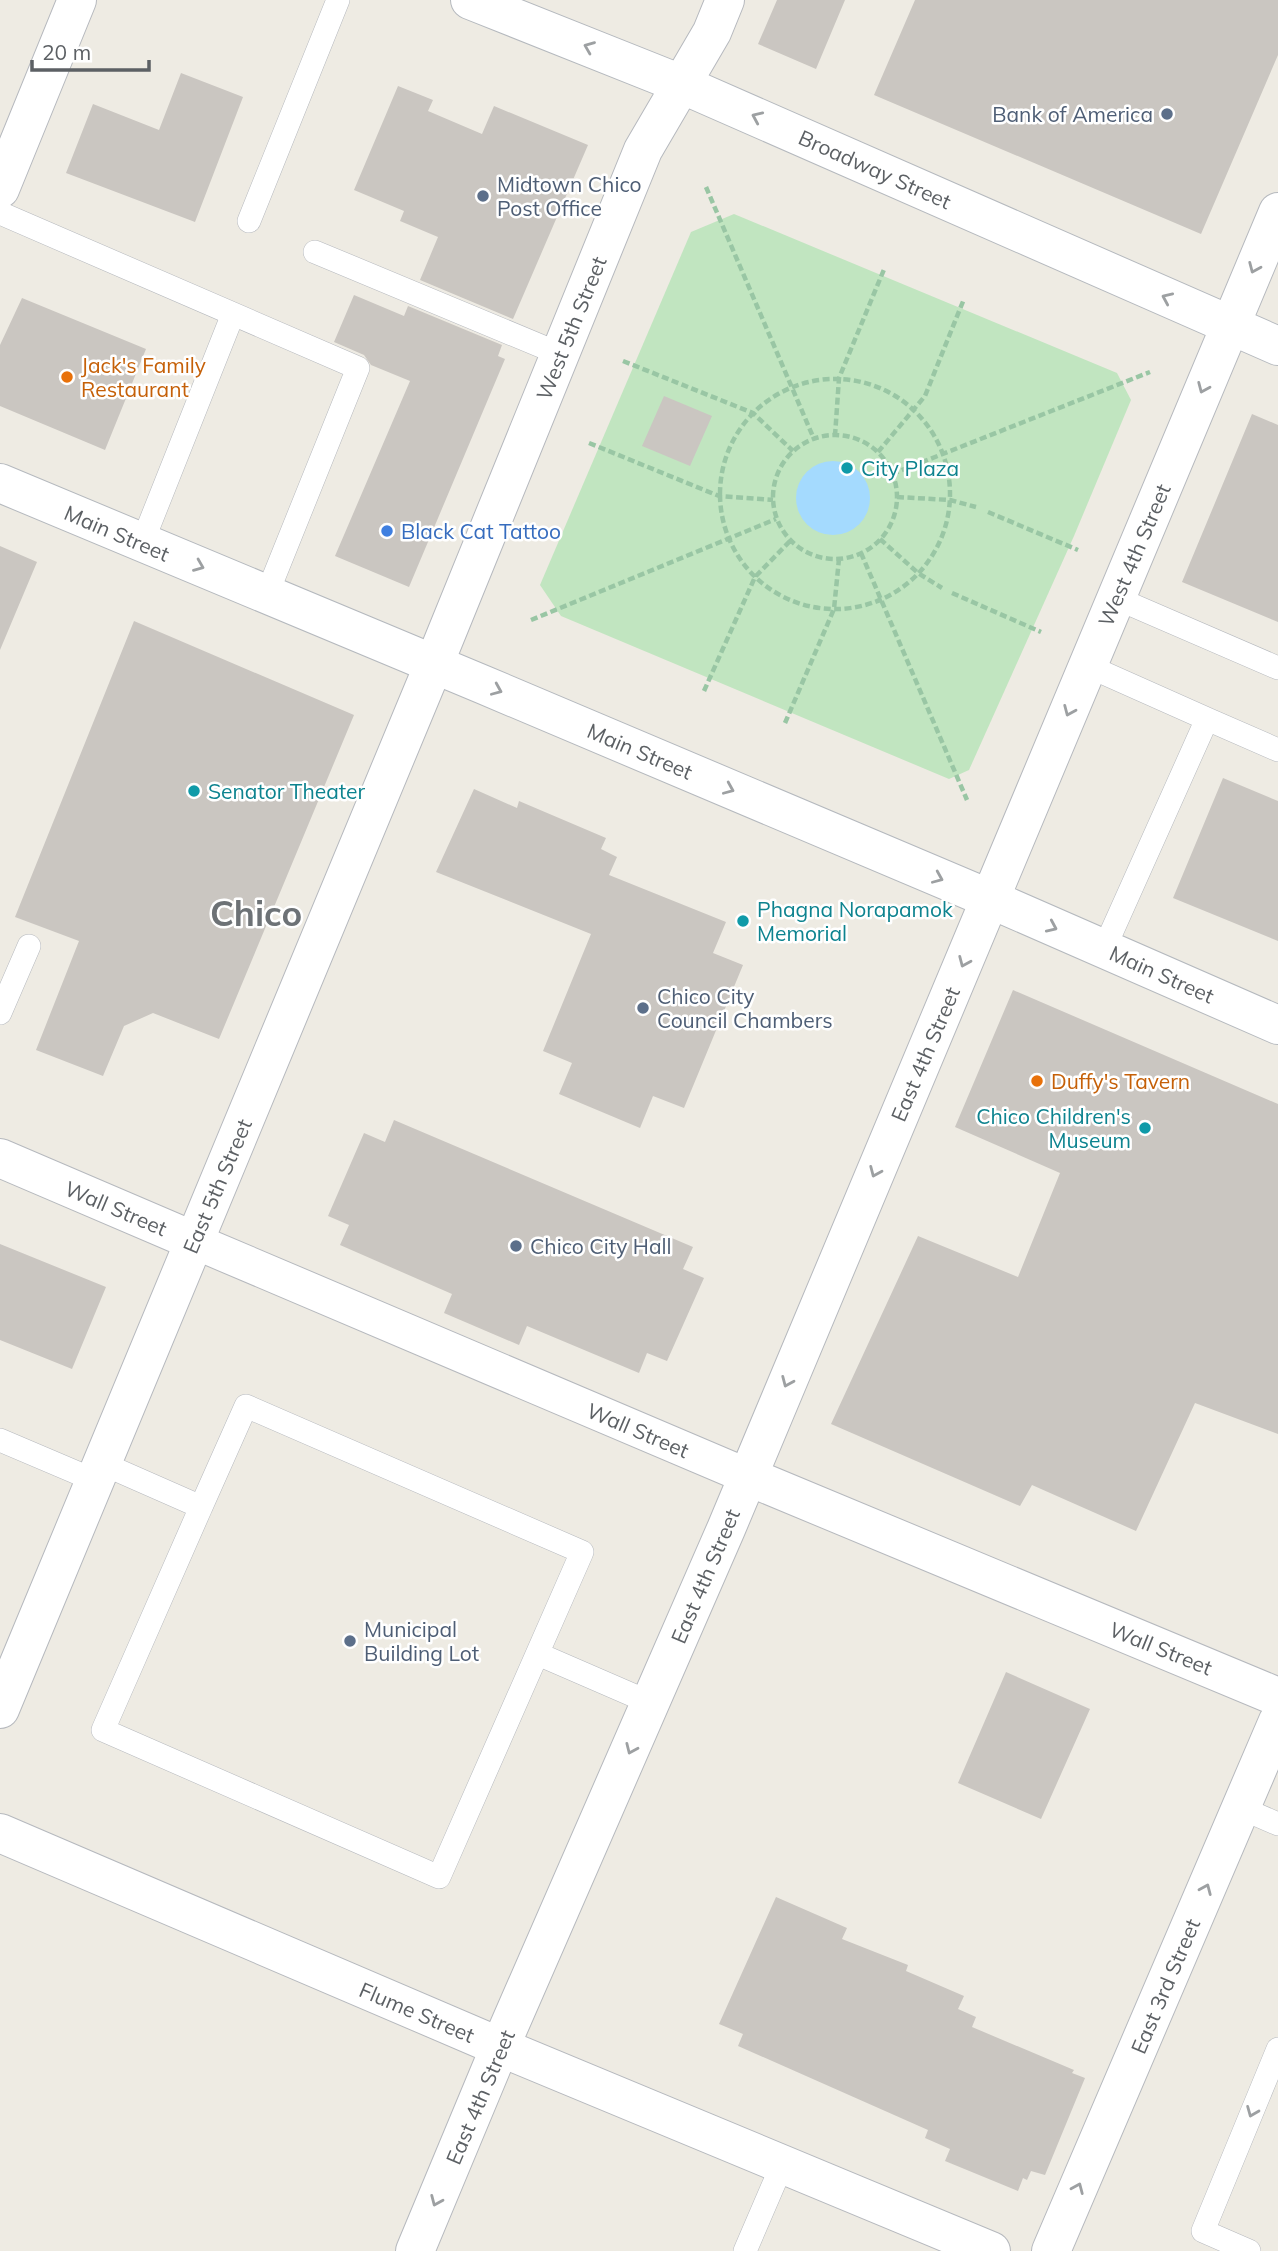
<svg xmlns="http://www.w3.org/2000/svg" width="1278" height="2251" viewBox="0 0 1278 2251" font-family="Mulish,sans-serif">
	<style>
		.green { fill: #c1e5c0 }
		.water { fill: #a4dafe }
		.building { fill: #cac6c1 }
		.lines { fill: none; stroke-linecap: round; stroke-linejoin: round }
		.service-casing { stroke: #b6b9be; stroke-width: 24 }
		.pedestrian-casing { stroke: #b6b9be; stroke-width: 37 }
		.minor-casing { stroke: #b6b9be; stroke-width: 40 }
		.tertiary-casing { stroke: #b6b9be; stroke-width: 40 }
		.secondary-casing { stroke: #b5b9be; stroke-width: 40 }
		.path { stroke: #99c6a4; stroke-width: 4.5; stroke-dasharray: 7 3.5; stroke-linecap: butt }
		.service { stroke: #fff; stroke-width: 23 }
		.pedestrian { stroke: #fff; stroke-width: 35 }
		.minor { stroke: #fff; stroke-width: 38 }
		.tertiary { stroke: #fff; stroke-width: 38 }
		.secondary { stroke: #fff; stroke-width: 38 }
		.oneway { stroke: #9da0a2 }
		.service-dot { fill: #5c6f8a; stroke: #fff; stroke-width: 2.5 }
		.food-dot { fill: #e8710a; stroke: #fff; stroke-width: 2.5 }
		.culture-dot { fill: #0f9aa8; stroke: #fff; stroke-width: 2.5 }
		.shop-dot { fill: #3f7fe0; stroke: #fff; stroke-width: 2.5 }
		.labels { text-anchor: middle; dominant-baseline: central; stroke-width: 5; stroke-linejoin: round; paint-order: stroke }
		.service-label { font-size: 21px; fill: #4e5e75; stroke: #fff; text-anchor: start }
		.street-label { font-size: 21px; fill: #5c6064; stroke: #fff }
		.food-label { font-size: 21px; fill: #c56008; stroke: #fff; text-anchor: start }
		.culture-label { font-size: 21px; fill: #0d838f; stroke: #fff; text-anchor: start }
		.shop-label { font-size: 21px; fill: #366cbe; stroke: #fff; text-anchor: start }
		.town-label { font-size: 35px; font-weight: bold; fill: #6d7276; stroke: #fff }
	</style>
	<rect width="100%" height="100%" fill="#eeebe3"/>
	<path class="green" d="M734,214l383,159 14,27 -57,136 -105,234 -20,9 -388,-163 -21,-31 151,-353z"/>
	<path class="water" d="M796 498a37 37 0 1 1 74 0a37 37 0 1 1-74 0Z"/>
	<path class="building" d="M777,0h68l-29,69 -58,-25z
		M915,0h363v55l-77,179 -327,-139z
		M181,73l62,24 -48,125 -129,-49 27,-69 66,26z
		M398,86l35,14 -5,11 54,23 12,-28 94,39 -75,174 -93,-39 18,-43 -38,-16 4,-10 -50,-21z
		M354,295l50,21 4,-10 94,39 -4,11 7,3 -96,228 -74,-31 75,-175 -39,-16 -7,-10 -30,-13z
		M22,298l124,51 -41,101 -105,-44v-61z
		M664,396l48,20 -22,50 -48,-20z
		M1252,414l26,11v197l-96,-40z
		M0,546l37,16 -37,88z
		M134,621l220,94 -135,324 -66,-26 -29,13 -21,50 -67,-26 43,-109 -64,-24z
		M1223,778l55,23v140l-105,-43z
		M474,789l43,19 2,-7 87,37 -5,11 16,8 -8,18 117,47 -13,31 30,12 -59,143 -31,-12 -13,32 -81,-34 13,-31 -29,-12 48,-117 -155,-62z
		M1013,990l265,114v330l-83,-31 -59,128 -104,-46 -12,21 -189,-82 87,-188 100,41 42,-104 -105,-46z
		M394,1120l299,127 -10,22 21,9 -37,83 -20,-8 -8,20 -112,-47 -8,19 -75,-32 8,-19 -112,-49 9,-20 -21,-9 36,-83 21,9z
		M0,1244l106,43 -34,82 -72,-29z
		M1006,1672l84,37 -49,110 -83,-36z
		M776,1897l71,31 -5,11 66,26 -2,6 58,25 -6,13 18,8 -4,10 102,43 -2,3 13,5 -40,97 -14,-4 -4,9 -4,-2 -5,13 -73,-30 5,-12 -25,-11 3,-8 -190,-84 5,-12 -24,-10z"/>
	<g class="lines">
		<g class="service-casing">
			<path id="service" d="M0,213l358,155 -91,226
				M249,221l89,-221
				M315,252l245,102
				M142,543l91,-229
				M1116,598l162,70
				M1088,666l119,53 -103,230
				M1207,719l71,31
				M0,1013l29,-67
				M0,1440l94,40
				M101,1463l100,44 45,-101 336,146 -143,325 -336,-147 98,-223
				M538,1654l113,49
				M1241,1808l37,16
				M745,2251l37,-86
				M1249,2251l-46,-20 75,-182"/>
		</g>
		<g class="pedestrian-casing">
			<path id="pedestrian" d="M194,1241l553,235"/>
		</g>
		<g class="minor-casing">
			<path id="minor" d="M0,189l77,-189
				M0,1158l194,83
				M747,1476l531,221
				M0,1709l434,-1045 209,-514 69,-118 13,-32
				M0,1833l500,214 491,204"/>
		</g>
		<g class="tertiary-casing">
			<path id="tertiary" d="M415,2251l85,-204 226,-518 552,-1317
				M1051,2251l227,-530"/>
		</g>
		<g class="secondary-casing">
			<path id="secondary" d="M470,0l211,84 597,262
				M0,483l484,202 506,214 288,126"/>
		</g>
		<path class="path" d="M706,187l108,252
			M623,361l130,52 40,38
			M720 494a115 115 0 1 1 230 0a115 115 0 1 1-230 0Z
			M773 497a62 62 0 1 1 124 0a62 62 0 1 1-124 0Z
			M835,436l4,-58 46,-111
			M589,443l130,53 54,4
			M878,452l47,-56 39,-97
			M892,474l258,-102
			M897,497l53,3 26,7
			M988,512l90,38
			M880,539l38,34 24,15
			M861,553l106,247
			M952,593l89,39
			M531,620l245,-101
			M704,691l51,-114 35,-36
			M785,723l49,-114 5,-50"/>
		<use href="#service" class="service"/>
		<use href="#pedestrian" class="pedestrian"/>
		<use href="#minor" class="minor"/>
		<use href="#tertiary" class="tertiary"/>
		<use href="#secondary" class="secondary"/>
	</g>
	<defs><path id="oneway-chevron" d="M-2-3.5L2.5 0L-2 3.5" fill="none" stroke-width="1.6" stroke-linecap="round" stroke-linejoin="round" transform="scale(1.75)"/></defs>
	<g class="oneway">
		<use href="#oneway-chevron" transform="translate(589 47) rotate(-158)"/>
		<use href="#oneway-chevron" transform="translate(757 117) rotate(-156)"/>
		<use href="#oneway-chevron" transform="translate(1254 268) rotate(113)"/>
		<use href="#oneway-chevron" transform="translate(1167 298) rotate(-156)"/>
		<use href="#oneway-chevron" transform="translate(1203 388) rotate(113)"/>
		<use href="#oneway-chevron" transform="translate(199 566) rotate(22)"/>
		<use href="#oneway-chevron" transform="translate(497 690) rotate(23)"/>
		<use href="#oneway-chevron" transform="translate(1069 711) rotate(113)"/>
		<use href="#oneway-chevron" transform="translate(729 789) rotate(23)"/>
		<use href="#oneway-chevron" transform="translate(938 878) rotate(23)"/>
		<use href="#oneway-chevron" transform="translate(1052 927) rotate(24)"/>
		<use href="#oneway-chevron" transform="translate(964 962) rotate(113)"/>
		<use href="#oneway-chevron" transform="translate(875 1172) rotate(113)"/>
		<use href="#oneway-chevron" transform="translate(787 1382) rotate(113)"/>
		<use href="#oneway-chevron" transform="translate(631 1749) rotate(114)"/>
		<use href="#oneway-chevron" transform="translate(1206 1889) rotate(-67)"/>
		<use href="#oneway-chevron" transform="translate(1252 2112) rotate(112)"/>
		<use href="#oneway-chevron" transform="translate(1078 2188) rotate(-67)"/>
		<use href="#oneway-chevron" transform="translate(436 2201) rotate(113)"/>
	</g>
	<g class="service-dot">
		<circle cx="1167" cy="114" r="7"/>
		<circle cx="483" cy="196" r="7"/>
		<circle cx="643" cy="1008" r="7"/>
		<circle cx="516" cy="1246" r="7"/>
		<circle cx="350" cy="1641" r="7"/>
	</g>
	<g class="food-dot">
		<circle cx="67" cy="377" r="7"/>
		<circle cx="1037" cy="1081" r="7"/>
	</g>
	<g class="culture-dot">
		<circle cx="847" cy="468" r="7"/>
		<circle cx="194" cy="791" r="7"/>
		<circle cx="743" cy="921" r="7"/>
		<circle cx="1145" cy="1128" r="7"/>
	</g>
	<circle class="shop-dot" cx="387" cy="531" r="7"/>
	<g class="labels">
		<g class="service-label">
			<text x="1153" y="114" text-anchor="end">Bank of America</text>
			<text x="497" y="184">Midtown Chico<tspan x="497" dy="24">Post Office</tspan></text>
			<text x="657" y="996">Chico City<tspan x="657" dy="24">Council Chambers</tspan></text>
			<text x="530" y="1246">Chico City Hall</text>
			<text x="364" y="1629">Municipal<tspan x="364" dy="24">Building Lot</tspan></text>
		</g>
		<g class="street-label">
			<text transform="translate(875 169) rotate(24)">Broadway Street</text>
			<text transform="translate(571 328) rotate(-68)">West 5th Street</text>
			<text transform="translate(117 533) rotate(23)">Main Street</text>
			<text transform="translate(1134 555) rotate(-67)">West 4th Street</text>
			<text transform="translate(640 751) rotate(23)">Main Street</text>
			<text transform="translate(1162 974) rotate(24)">Main Street</text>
			<text transform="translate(925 1054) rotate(-67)">East 4th Street</text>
			<text transform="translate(217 1186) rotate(-67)">East 5th Street</text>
			<text transform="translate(116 1208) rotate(23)">Wall Street</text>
			<text transform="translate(638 1430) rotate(23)">Wall Street</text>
			<text transform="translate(705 1576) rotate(-67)">East 4th Street</text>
			<text transform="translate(1161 1648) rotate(22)">Wall Street</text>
			<text transform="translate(1165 1986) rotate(-67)">East 3rd Street</text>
			<text transform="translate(417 2012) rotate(23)">Flume Street</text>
			<text transform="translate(480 2097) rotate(-67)">East 4th Street</text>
		</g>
		<g class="food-label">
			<text x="81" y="365">Jack's Family<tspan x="81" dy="24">Restaurant</tspan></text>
			<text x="1051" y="1081">Duffy's Tavern</text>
		</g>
		<g class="culture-label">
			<text x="861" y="468">City Plaza</text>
			<text x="208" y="791">Senator Theater</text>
			<text x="757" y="909">Phagna Norapamok<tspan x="757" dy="24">Memorial</tspan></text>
			<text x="1131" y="1116" text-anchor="end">Chico Children's<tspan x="1131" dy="24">Museum</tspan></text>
		</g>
		<g class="shop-label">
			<text x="401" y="531">Black Cat Tattoo</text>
		</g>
		<g class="town-label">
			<text x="256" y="913">Chico</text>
		</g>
	</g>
	<path d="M32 60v10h117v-10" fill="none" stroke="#5c6064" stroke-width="3.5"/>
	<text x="42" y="60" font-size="21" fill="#5c6064" stroke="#ffffff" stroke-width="5" paint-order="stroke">20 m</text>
</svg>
